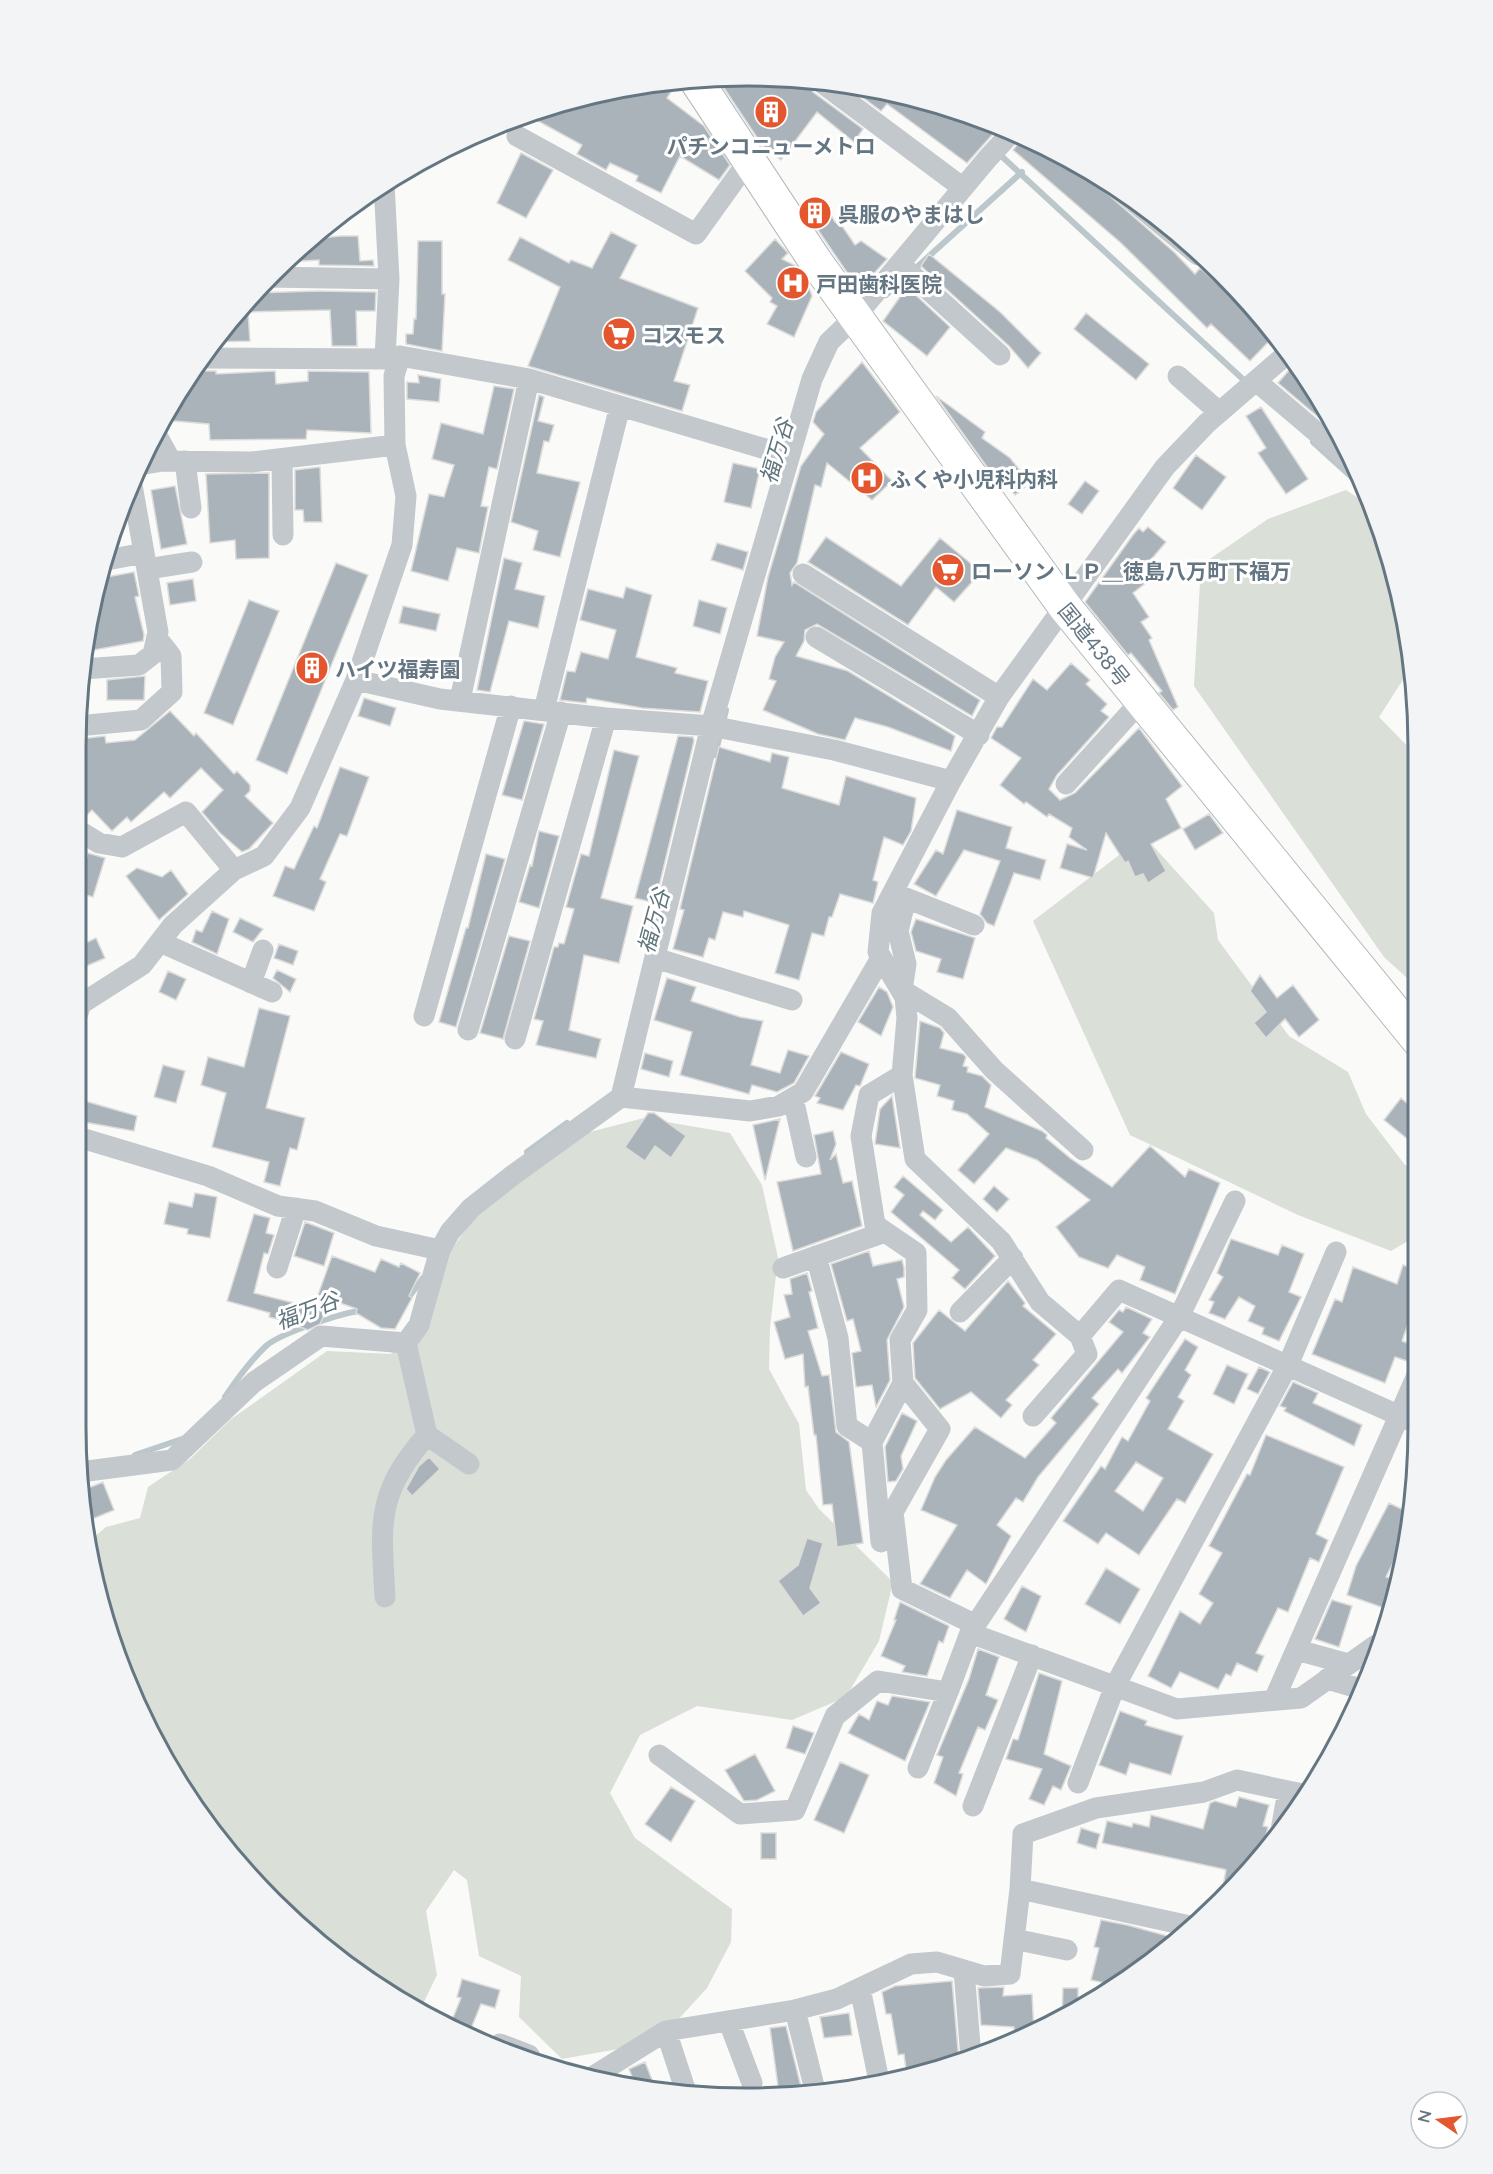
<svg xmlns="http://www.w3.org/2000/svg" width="1493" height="2174" viewBox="0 0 1493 2174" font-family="Lato,'Noto Sans JP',sans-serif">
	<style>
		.green { fill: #dadfd7 }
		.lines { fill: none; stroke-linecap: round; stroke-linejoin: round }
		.stream { stroke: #bbc7cb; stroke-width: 6 }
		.building { fill: #aab3b9; stroke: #dcdcda; stroke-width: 1.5; fill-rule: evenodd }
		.trunk-casing { stroke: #b4b9bd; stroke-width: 35 }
		.minor { stroke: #c3c8cc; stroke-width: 21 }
		.trunk { stroke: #fff; stroke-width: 33 }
		.labels { text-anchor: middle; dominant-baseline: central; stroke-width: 6; stroke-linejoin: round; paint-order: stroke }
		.poi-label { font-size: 21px; font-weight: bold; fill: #657683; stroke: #fff; text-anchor: start }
		.street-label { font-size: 21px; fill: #657683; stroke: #fff }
		.water-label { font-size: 22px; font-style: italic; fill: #60757c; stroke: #fff }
		.rim { fill: none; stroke: #657683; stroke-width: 3 }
	</style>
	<rect width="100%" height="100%" fill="#fafaf8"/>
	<path class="green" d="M1346,490l26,17 33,108 5,54 -31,48 39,40v231l-34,-31 -190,-271 7,-121 67,-46z
		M1144,836l70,77 4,27 71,96 59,36 18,42 39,51 13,4v66l-27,16 -93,-36 -168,-80 -97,-214z
		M644,1118l86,15 32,52 16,73 -8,70 -1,41 30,55 7,66 13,19 74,73 -14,59 -33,56 -54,23 -95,-14 -57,29 -30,58 25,45 97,71 -1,33 -24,46 -31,34 -35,23 -79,14 -43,-42 2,-41 -42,-20 -12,-76 -13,-10 -28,41 11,64 -16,33 -84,-48 -66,-58 -83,-101 -77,-158 -24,-100 19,-16 34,-9 8,-31 42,-28 40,-39 97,-69 64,3 36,-56 16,-36 35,-50 108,-79z"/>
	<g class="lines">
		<path class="stream" d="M997,152l250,231
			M886,295l136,-123
			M1313,442l55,50
			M715,755l11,-45
			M527,1152l40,-29
			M406,1301l17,-23
			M225,1397c12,-18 25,-36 41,-51 13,-12 79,-35 97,-35
			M135,1455l47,-16"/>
	</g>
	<path class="building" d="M746,75l62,6 5,11 50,37 -9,13 -37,-30 -36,48 -19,-15 -38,-57 7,-11z
		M677,82l-10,16 37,28 26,39 -11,15 -39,-24 -19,37 -25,-12 2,-5 -28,-13 -4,7 -29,-16 5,-9 -55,-30 88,-27z
		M846,85l31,3 124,37 -34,38 -80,-59 -6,7z
		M1024,137l47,25 103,90 21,22 5,-6 47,42 2,-2 25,28 -24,25 -39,-37 -4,4 -86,-85 -108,-93z
		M521,153l32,17 -27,48 -29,-15z
		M831,215l4,7 3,-2 17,25 6,-4 26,18 -28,31 -41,-60z
		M611,232l26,13 -17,33 78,30 -24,73 16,4 -8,26 -154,-45 32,-79 -52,-27 12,-23 49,26 2,-3 21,8z
		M341,236h17l2,25 13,-1 1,6 -55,-1v-5l-35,2 27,-23z
		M775,239l13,14 -6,6 14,7 11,16 5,14 -18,41 -27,-13 10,-18 -7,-4 2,-4 -27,-27z
		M418,241h24v53h3l-3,57 -36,-7v-10h7l1,-15h2z
		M929,254l71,58 41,41 -13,15 -19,-22 -88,-80z
		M907,287l43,40 -23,29 -44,-35z
		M318,291l58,1 -1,19h-19l1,35h-25l-2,-36 -82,2 2,29 -39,1 42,-49z
		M1086,313l63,51 -13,16 -62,-51z
		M862,362l38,50 -40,36 32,33 -20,19 -45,-37 -6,24 -6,-2 -18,78 -7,10 2,12 2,-3 186,118 -8,16 -155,-92 -12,6 -1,11 -8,15 52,15 107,65 -4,15 -63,-24 -33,-9 -10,22 -27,-6 -55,-24 13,-29 -7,-2 6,-22 9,-15 -27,-6 11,-59 33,-111 23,-32 -11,-12 3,-10z
		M1290,369l24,22 22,41 -58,-49z
		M193,371h23v3l59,-3 1,13 32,-3v-10l61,1 2,61 -64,-3 -1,9 -96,1 -1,-16 -46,-4z
		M418,375l23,4 -2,23 -32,-3v-17l12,1z
		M494,386l20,3 -17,80 -8,-2 -8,39 7,1 -9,46 -22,-5 -9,33 -37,-10 18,-77 15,3 10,-32 -22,-6 9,-36 42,11z
		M539,395l5,2 -6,24 16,4 -5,17 -5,-1 -7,32 43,9 -20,75 -27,-7 5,-19 -27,-9z
		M936,396l49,36 -3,6 28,20 20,25 -15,12 -10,-14 -5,4z
		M1261,407l47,72 -22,15 -28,-41 8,-5 -20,-32z
		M1196,455l30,22 -24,33 -29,-22z
		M733,463l27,6 -9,39 -27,-6z
		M320,467l2,55h-18l-1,-12h-8v-40z
		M269,473v85l-33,1 -1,-19 -25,3 -4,-69z
		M1085,481l14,10 -17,23 -14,-10z
		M175,486l12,58 -26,5 -10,-59z
		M1148,527l18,15 -18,21 13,8 -28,22 16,24 -8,5 11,16 -3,2 29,67 -5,3 -14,-17 3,-2 -31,-38 -3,2 -43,-53 48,-67 6,-7 4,4z
		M826,537l75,49 39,-48 41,34 -27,30 -18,-15 -28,38 -100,-63z
		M717,543l31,9 -5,18 -32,-10z
		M504,558l18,5 -7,26 30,7 -7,32 -29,-7 -19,71 -13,-2z
		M336,563l32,12 -81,199 -31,-14z
		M134,572l5,24 -4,1 9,38 -1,6 -49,9 -6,-32 13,-40z
		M193,579l3,22 -26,4 -3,-22z
		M626,587l26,8 -16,62 41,11 -2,5 33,8 -8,31 -58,-4 -55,-10 -1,5 -26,-3 7,-29 8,1 6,-20 27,7 8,-29 -36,-10 8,-31 35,9z
		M249,600l30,11 -46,114 -29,-12z
		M699,600l28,8 -7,26 -27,-8z
		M403,606l37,8 -4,17 -37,-8z
		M1071,663l19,17 -4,4 21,20 -6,7 8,6 -52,58 -8,14 11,11 15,-7 64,-65 43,58 -16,13 15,29 -30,16 15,27 -18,12 -5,-9 -8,3 -7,-16 -3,2 -19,-30 -13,45 -33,-10 7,-24 20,6 -18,-13 3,-9 -23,-14 -2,3 -21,-15 -2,2 -24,-19 21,-27 -30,-20 6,-11h5l31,-48 14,11z
		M145,676l-1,24h-37v-20z
		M364,698l32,10 -6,18 -32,-10z
		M170,711l24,25 2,-3 38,41 3,-3 13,14v6l-5,5 28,27 -24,26 -7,3 -22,-19 -18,-21 21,-22 -22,-22 -31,30 -6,-6 -33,30 -4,-5 -15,14 -20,-21 -6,6 -11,-8v-45l9,7 -4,-31 25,-3 1,7 29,-3z
		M524,721l20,3 -22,76 -20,-5z
		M678,736l15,1 1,4 -39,162 -20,-5z
		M719,747l51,15 2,-9 17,4 -7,31 57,17 7,-29 70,22 -5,33 -8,14 -19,-8 -11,43 5,2 -5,21 -33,-9 -8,23h-3l-5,19 -12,-3 -13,47 -24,-7 14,-48 -45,-14 -1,6 -20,-5 -8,28 -6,-2 -6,19 -30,-8 11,-39 -4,-1z
		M614,750l25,6 -38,142 32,8 -14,57 -35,-8 -15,75 32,9 -5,19 -60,-13 7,-24 -9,-2 20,-72h4l1,-4 5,1 10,-35 -8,-2 15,-53 8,2z
		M340,767l29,10 -22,59 -7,-2 -20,45 6,3 -12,29 -41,-15 12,-30 9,3 20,-43 3,2z
		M957,810l55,17 -6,21 40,12 -6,20 -26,-7 -20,53 -7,-3 -7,-9 20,-53 -36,-11 -28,46 -22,-12 22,-34 7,4z
		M1209,814l14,19 -28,17 -12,-21z
		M539,831l20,5 -20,72 -20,-6 11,-37 2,1z
		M88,853l17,5 -12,39 -17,-5z
		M486,854l19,5 -49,168 -17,-5 27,-94h2z
		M137,868l25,9 9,-7 17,24 -29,26 -33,-44z
		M212,911l17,8 -12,35 -25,-12 4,-12 6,2z
		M240,918l23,11 -10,13 -20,-10z
		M916,919l59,19 -12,41 -26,-7 4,-13 -25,-8 -5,-19z
		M509,936l21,5 -27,98 -23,-6z
		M96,938l9,20 -28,12v-23z
		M279,944l19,7 -5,14 -19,-7z
		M277,970l19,9 -6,13 -17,-14z
		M168,971l18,8 -10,21 -17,-8z
		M1260,975l17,23 16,-13 26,35 -20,17 -14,-18 -19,19 -12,-15 12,-11 -16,-21z
		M667,978l29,9 -5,14 49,16 23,4 -12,44 29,8 8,-23 21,6 -15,27 -17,9 -25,-7 -3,9 -69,-19 12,-43 -38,-12z
		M879,987l8,5 6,15 -12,29 -23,-14z
		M259,1008l31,8 -24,92 39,10 -8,32 -7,-2 -10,38 -16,-4 5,-20 -57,-15 14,-54 -25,-8 7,-28 36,10z
		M920,1021l20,7 4,5 -4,15 23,6 3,3 -3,9 5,1 -1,5 15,4 9,9 -6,22 57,24 5,4 -1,3 24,20 42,29 38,-41 35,31 4,-8 31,14 -45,111 -35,-14 5,-13 -28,-12 -9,13 -29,-11 -23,-30 34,-27 -53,-40 -31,-12 -32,36 -16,-14 31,-36 -22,-20 -15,-4 2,-9 -17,-5 3,-11 -25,-7z
		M841,1052l28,12 -9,22 -4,-1 -13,25 -26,-7 3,-5 -5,-2z
		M645,1053l28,8 -4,16 -28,-8z
		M163,1065l22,6 -9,32 -22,-6z
		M892,1096l8,52 -25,-4 5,-35z
		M1401,1098l17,15v19l-8,9 -26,-21z
		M78,1099l59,17 -3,15 -56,-10z
		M648,1113h6l32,23 -15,22 -16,-12 -10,15 -20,-14z
		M780,1119l-15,61 -12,-55z
		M833,1131l3,13 -6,16 6,-6 7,29 9,-2 10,45 -69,25 -16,-69 44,-8 -7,-39z
		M903,1176l40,34 -8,10 -12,-9 -3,4 31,27 17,-15 27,29 -30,33 -13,-11 7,-8 -68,-58 13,-17 -10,-8z
		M994,1186l15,13 -12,13 -14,-13z
		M195,1193l22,4 -7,41 -23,-4 1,-5 -24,-5 5,-22 23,5z
		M254,1214l16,4 -4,15 8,2 -6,19 -4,-1 -10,40 72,18 -6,13 -12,6 -11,-4v-2l-28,-7 1,-4 -43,-12z
		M305,1222l29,11 -10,33 -30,-10z
		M1231,1239l47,16 4,-10 22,9 -15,38 12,5 -22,44 -17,-7 2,-6 -16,-7 7,-15 -16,-9 -14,22 -16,-6 5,-11 -5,-2 14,-23 -6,-4z
		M869,1251l4,15 29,-6 2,8v9l-7,2 7,28 -17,33 3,40 -14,27 -4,-22 -16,2 -4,-34 9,-2 -8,-32 -6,2 -16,-57z
		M332,1256l43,16 6,-13 18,8 2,-4 19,10 -11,23 3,2 -17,31 -14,-1 -25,-15 1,-4 -39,-14z
		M1403,1265l15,5v25l-16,46 11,4 -6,16 -12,-4 -10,26 -73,-29 23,-55 7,3 11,-35 44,17z
		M807,1273l5,18 -3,1 9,36 -10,3 14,45 7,-1 7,57 13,10 14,101 -26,4 -5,-43 -9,1 -7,-70h-2l-6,-49 -3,1 -2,-33 -18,5 -11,-37 16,-5 -6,-22 8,-1 -2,-15z
		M1008,1281l17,22 -2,3 33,28 -23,26 6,5 -33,35 6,5 -11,13 -30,-26 -31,17 -25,-31 -2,-35 26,-33 26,21z
		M1126,1307l26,12 -9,14 7,4 -28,36 -4,-4 -26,29 7,6 -61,73 -15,25 -7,-4 -19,27 14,11 -25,48 -19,-14 -17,28 -30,-14 37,-59 -36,-15 14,-33 11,-17 29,-33 50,31 31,-35 -5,-5 72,-86 -14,-10 10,-12 4,2z
		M1185,1339l13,8 -13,23 6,5 -13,22 6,4 -16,28 45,25 -28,49 -8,-4 -38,56 -33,-22 -8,11 -35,-23 38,-55 4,3 17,-32 6,4 22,-40 -4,-3zM1136,1462l27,16 -20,33 -28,-20z
		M1227,1365l21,9 -14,30 -21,-10z
		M1259,1367l11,5 -12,22 -11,-5z
		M1293,1382l25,11 -5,10 49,22 -8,21 -70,-35 2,-3 -6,-2z
		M902,1413l15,8 -16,35 2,13 -7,12 -8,1 -3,-35z
		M1266,1435l78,32 -28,67 12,6 -9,22 -9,-4 -22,54 -10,-4 -22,45 8,3 -7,16 -20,-9 -6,13 -5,-2 -8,15 -38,-17 -9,16 -23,-12 32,-65 20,13 13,-21 -14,-9 23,-41 -13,-7 38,-72 3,1z
		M429,1457l11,12 -28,27 -6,-7 13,-23z
		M103,1482l11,28 -29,12 -4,-11v-20z
		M1389,1503l21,10 -2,20 -22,44 8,2 -10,29 -37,-13 9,-29z
		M807,1538l16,5 -13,45 11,15 -18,13 -25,-35 20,-16z
		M1106,1568l34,21 -20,35 -35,-20z
		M1022,1586l19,10 -15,36 -22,-13z
		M1332,1600l20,6 -13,41 -24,-8z
		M900,1602l49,24 -6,17 -4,-2 -12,35 -25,-4 3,-6 -24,-10 15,-36h-2z
		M978,1649l21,8 -13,38 12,5 -13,30 -7,-3 -19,46 4,1 -7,22 -22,-13 9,-26 -6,-2 32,-76z
		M1039,1673l23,8 -18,73 27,12 -10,24 -8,-4 -9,19 -15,-6 13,-30 -36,-10 7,-20 5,1z
		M892,1696l38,6 -25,59 -57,-28 11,-19 10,6 8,-19 11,4z
		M1120,1711l27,10 -2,4 38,11 -12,39 -41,-12 -4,12 -27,-10z
		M793,1726l21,7 -9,21 -19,-6z
		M755,1754l20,37 -18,9 -13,1 -19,-31z
		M840,1762l29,13 -25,58 -30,-13z
		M671,1787l24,14 -24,41 -26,-18z
		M1239,1797l30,8 -6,21 5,1 -7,27 -41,49 6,-33 -3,-1 -121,-26 5,-22 25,6 1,-4 16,4 2,-12 52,14 7,-26 5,-2 21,6z
		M1081,1828l19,6 -4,15 -19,-6z
		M761,1833h15v26h-15z
		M1101,1920l26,5 48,13 -62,47 -22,-5 8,-32 -5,-1z
		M462,1979l38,11 -5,18 -14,-4 -13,32 -18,-11 11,-27 -4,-1z
		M952,1981l7,80 -52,16 -3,-23 -6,1 -7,-41h-5l-4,-22 13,-6z
		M1004,1987l-1,9 29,-2 2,39 -19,9 -1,-15 -33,-2 -3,-37z
		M1063,1988h15v23l-16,8z
		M849,2013l3,22 -28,3 -4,-21z
		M786,2026l16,65 -23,2 -9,-65z
		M645,2062l11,28 -20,-3 -7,-18z"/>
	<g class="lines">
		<g class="trunk-casing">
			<path id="trunk" d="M696,80l120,182 249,345 353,433"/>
		</g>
		<path class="minor" d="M821,82l142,106
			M517,136l179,98 53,-74
			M1115,186l83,69
			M900,264l100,91
			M267,277l122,2
			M400,356l129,23 260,77
			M201,358l184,1
			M1178,376l41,36
			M1256,381l98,83
			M155,432l16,29
			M395,445l11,51 -4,49 -46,135 84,19 166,19 105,8 123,24 117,31 48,-84 166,-230 42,-44 81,-70
			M282,459l1,76
			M185,461l6,47
			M139,465l24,-4 89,1 143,-17 -1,-69 6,-20 -15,3 4,-80 -5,-96
			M107,560l37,-7
			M147,569l45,-7
			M803,574l196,123
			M816,637l163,98
			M83,669l56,-4 14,-11 5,-22 -26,-147
			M460,700l69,-321
			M544,710l76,-304
			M77,726l64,-6 31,-28 -1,-36 -14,-18
			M951,781l-69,132 -4,39 27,45 2,21 -5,57 13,84 86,82 39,61 40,34 39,-46 299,134
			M1066,784l75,-83
			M76,829l23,14 23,4 64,-35 48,58
			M974,925l-68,-27 -8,33 8,33 -4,26 46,28 46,52 89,80
			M160,942l112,50
			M655,958l137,42
			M251,983l12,-33
			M77,1016l4,-12 61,-39 31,-40 61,-55 30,-14 36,-48 56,-128
			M424,1016l87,-310
			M468,1030l93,-318
			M515,1039l91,-321
			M902,1075l-33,20 -8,41 14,89 41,28 1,57 -17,30 3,43 37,46 -47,83 9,77 74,36
			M621,1097l129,14 29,-5 24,-14 78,-134
			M793,1098l13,59
			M78,1137l130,39 70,30 37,5 61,25 64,14
			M1235,1201l-56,116 -209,316 207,76 124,-11 75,-53
			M816,1256l22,82 9,88 25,16 9,100
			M277,1268l19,-60
			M783,1268l102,-36
			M960,1312l53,-54
			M406,1343l13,-18 21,-75 10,-18 21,-24 42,-33 108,-78 90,-371 101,-347 17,-37 26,-25 133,-159 25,-27
			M1033,1416l54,-62 -7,-18
			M427,1435l42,29
			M872,1442l31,-59
			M80,1472l92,-12 82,-78 67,-46 85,7
			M385,1597c-4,-73 -10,-103 42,-162l-21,-92
			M1297,1650l51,14
			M1327,1679l34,10
			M1274,1700l144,-327
			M659,1755l81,59 55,-4 40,-94 43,-35 70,11 22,-59
			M918,1768l30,-76
			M1078,1783l37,-97 173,-321 48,-113
			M1288,1791l20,4
			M973,1806l59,-151
			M1020,1889l170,37
			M1014,1939l53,11
			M964,1970l7,88
			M860,1988l20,98
			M795,2010l20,80
			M729,2022l23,61
			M666,2031l21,64
			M498,2051l2,-7 29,11 4,8
			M589,2079l77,-48 129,-21 42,-11 74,-35 26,-2 47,14 26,-2 10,-85 3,-55 73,-26 108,-16 33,-12 51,11 -7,39"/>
		<use href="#trunk" class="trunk"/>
	</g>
	<defs>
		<g id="building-disc" transform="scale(1.725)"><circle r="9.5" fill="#e4572e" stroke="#fff"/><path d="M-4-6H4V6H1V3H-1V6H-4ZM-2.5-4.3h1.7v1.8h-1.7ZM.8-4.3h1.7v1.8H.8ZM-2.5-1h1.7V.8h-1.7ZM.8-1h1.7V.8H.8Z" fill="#fff"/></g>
		<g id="hospital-disc" transform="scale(1.725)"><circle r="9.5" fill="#e4572e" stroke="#fff"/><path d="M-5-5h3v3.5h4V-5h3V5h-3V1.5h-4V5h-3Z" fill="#fff"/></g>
		<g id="supermarket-disc" transform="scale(1.725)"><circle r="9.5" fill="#e4572e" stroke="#fff"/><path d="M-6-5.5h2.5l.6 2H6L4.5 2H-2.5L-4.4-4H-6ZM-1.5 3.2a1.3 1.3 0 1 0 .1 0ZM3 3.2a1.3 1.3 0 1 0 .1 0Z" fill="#fff"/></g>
	</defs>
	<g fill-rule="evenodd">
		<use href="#building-disc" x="771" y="112"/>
		<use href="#building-disc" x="815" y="213"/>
		<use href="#hospital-disc" x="793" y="283"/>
		<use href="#supermarket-disc" x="619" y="334"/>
		<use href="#hospital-disc" x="867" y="478"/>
		<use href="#supermarket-disc" x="948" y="570"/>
		<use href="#building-disc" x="312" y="668"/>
	</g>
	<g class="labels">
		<g class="poi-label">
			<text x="771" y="145" text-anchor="middle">パチンコニューメトロ</text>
			<text x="838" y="213">呉服のやまはし</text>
			<text x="816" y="283">戸田歯科医院</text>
			<text x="642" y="334">コスモス</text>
			<text x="890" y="478">ふくや小児科内科</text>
			<text x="971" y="570">ローソン ＬＰ＿徳島八万町下福万</text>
			<text x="335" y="668">ハイツ福寿園</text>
		</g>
		<g class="street-label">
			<text transform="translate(1095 644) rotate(51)">国道438号</text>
		</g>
		<g class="water-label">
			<text transform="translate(776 451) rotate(-74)">福万谷</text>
			<text transform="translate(653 921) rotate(-75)">福万谷</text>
			<text transform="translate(307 1310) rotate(-21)">福万谷</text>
		</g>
	</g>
	<path d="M0 0H1493V2174H0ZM747 86H747A661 661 0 0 1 1408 747V1427A661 661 0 0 1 747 2088H747A661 661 0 0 1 86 1427V747A661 661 0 0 1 747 86Z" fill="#f3f4f5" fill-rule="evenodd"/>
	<path class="rim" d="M747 86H747A661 661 0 0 1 1408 747V1427A661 661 0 0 1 747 2088H747A661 661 0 0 1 86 1427V747A661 661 0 0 1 747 86Z"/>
	<g transform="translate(1439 2120) rotate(284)"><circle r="28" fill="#ffffff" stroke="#c1c8cd" stroke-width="1.5"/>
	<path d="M0-4.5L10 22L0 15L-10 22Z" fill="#e4572e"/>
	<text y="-9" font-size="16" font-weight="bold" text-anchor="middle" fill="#657683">N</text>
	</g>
</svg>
